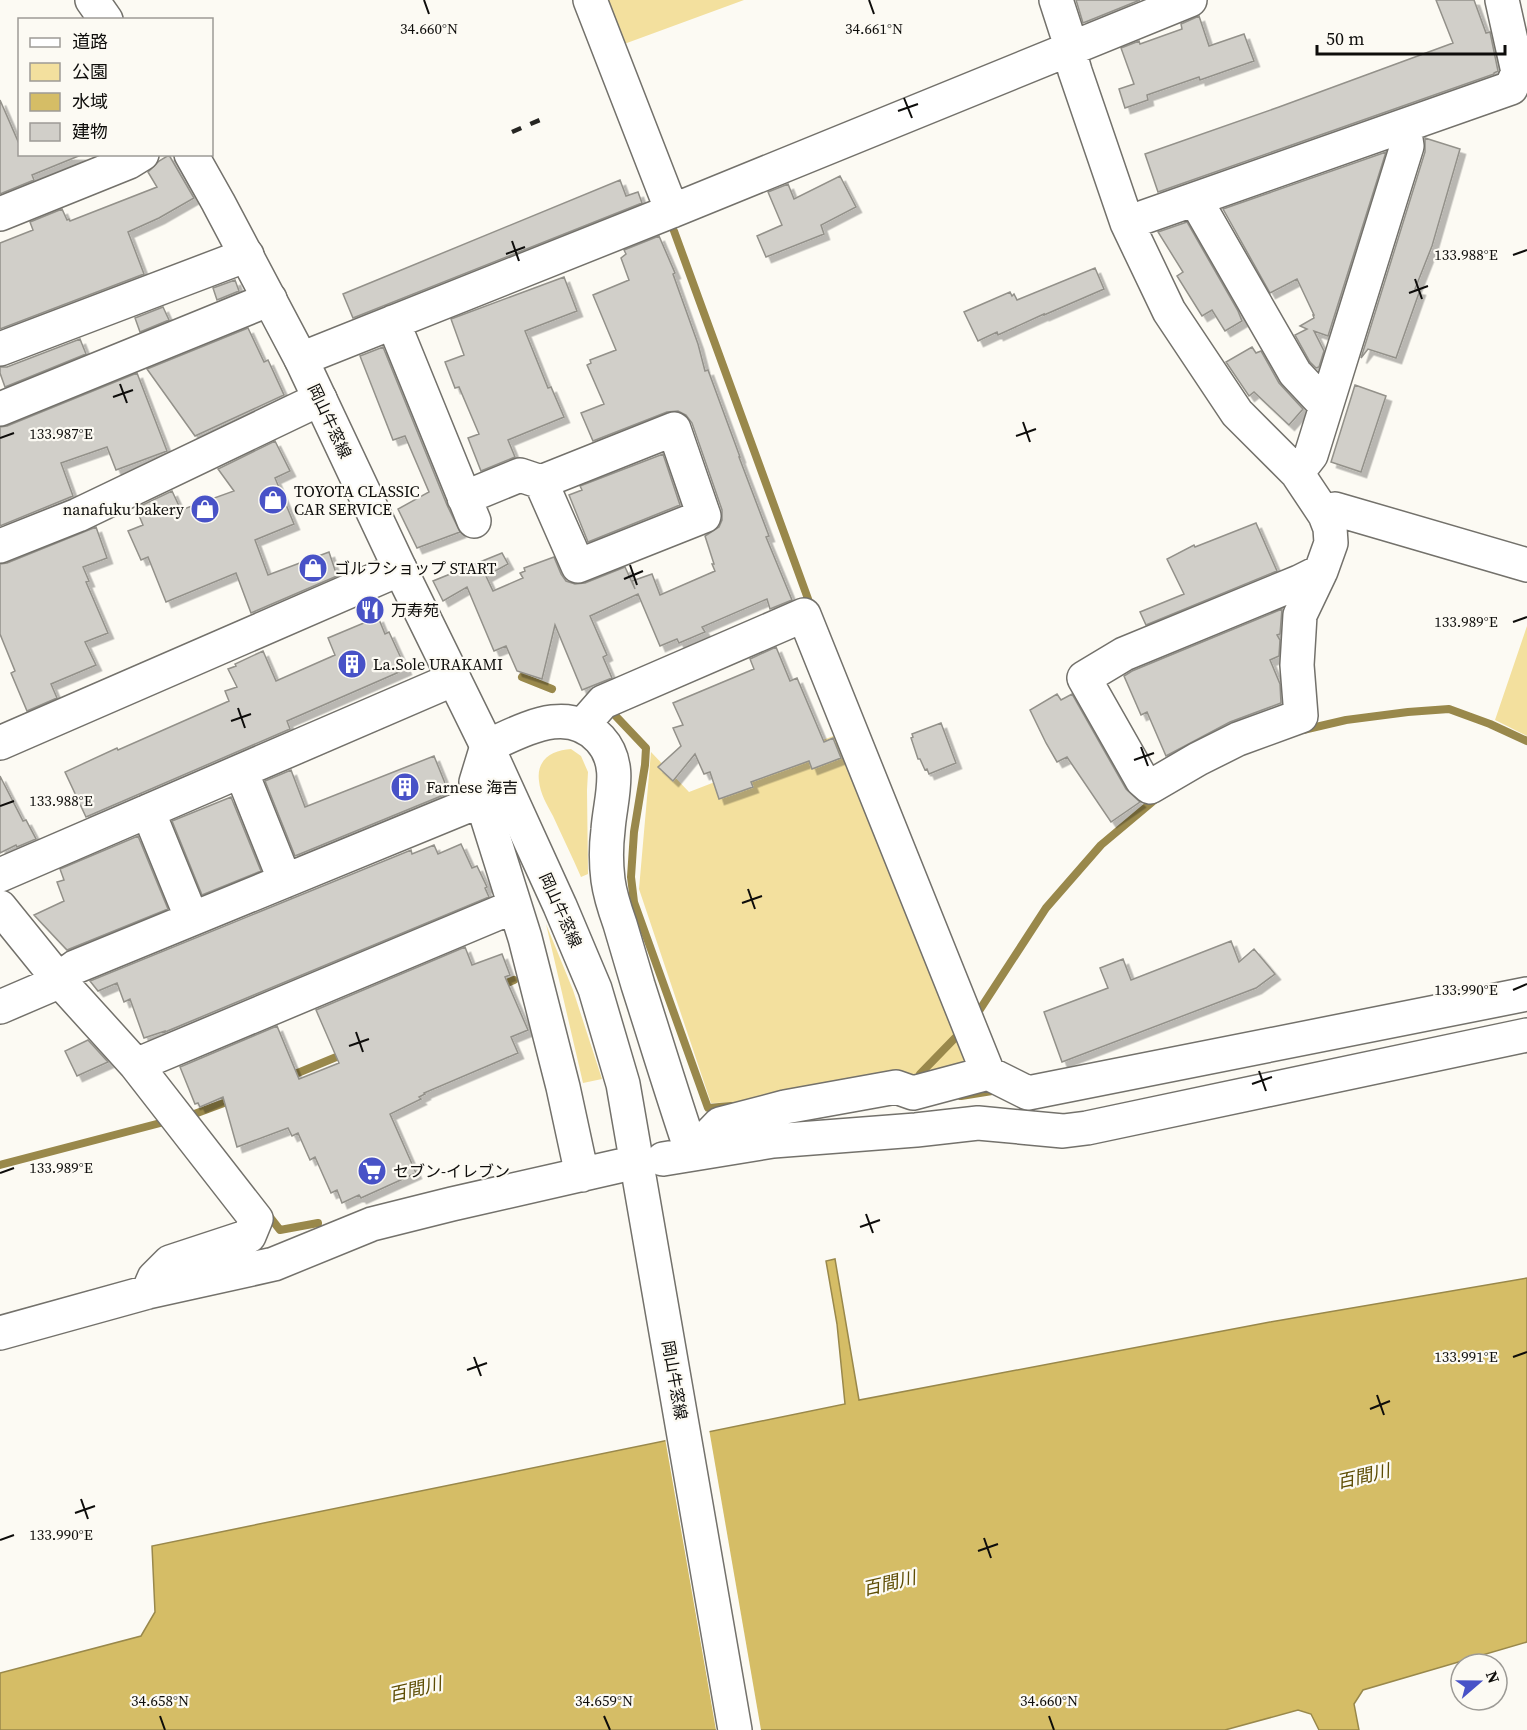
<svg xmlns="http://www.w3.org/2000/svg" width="1527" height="1730" viewBox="0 0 1527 1730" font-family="'Source Serif 4','Noto Sans JP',serif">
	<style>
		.green { fill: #f3e09e }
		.water { fill: #d5bd66; stroke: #99884b; stroke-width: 1.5 }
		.pier { fill: #fcfaf3 }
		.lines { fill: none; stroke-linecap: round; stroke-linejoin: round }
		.stream { stroke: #99884b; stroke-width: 8 }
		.building { fill: #d1cfc9; stroke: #93918a; stroke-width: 1.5; filter: url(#shadow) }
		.minor-casing { stroke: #73716b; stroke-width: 36 }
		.major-casing { stroke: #73716b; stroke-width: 36 }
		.minor { stroke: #fff; stroke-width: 33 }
		.major { stroke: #fff; stroke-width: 33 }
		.rail { stroke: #262522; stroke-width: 4.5; stroke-dasharray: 10 10; stroke-linecap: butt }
		.ticks { fill: none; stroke: #0e0d0b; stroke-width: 2 }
		.labels { text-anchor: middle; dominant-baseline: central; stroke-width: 4.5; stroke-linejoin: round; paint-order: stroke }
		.street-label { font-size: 16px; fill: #0e0d0b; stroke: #fcfaf3 }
		.poi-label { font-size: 16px; fill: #0e0d0b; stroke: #fcfaf3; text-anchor: start }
		.water-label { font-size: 18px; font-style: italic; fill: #5c4b02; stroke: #fcfaf3 }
		.ticks-label { font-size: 15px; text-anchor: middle; fill: #0e0d0b; stroke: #fcfaf3; stroke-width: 4.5; stroke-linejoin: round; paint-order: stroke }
	</style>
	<defs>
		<filter id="shadow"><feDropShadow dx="5.5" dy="5.5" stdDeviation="0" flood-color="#0004"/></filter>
	</defs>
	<rect width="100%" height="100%" fill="#fcfaf3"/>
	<path class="green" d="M598,0h146l-128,47z
		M1527,626v110l-32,-16z
		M841,733l131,338 -225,31 -36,1 -72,-214 12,-137 38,40z
		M571,749l10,7 7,16 -1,18 1,84 -7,3c-9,-21 -19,-41 -28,-61 -6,-11 -13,-23 -14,-35 -3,-22 14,-31 32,-32z
		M546,924l27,66 29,89 -19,4z"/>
	<path class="water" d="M835,1259l24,141 411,-78 257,-44v364l-164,48 -9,14 5,26h-40l-8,-16 -13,-4 -73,20h-1225v-57l141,-37 14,-24 -3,-66 693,-142 -8,-80 -11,-63z"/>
	<path class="pier" d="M709,1429l52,301h-45l-51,-292z"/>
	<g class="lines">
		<path class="stream" d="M674,231l137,376
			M522,677l30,12
			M610,710l36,38 -1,17 -11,67 -3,45 3,25 74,206 23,-2
			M1303,730l43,-10 62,-8 41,-3 41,15 37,17
			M500,986l14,-6
			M978,1017l-1,-3 69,-106 55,-63 56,-47
			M920,1074l35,-36
			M288,1077l58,-24
			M961,1096l31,-5
			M189,1116l43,-16
			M0,1165l168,-44
			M266,1212l14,18 38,-7"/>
	</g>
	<path class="building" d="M1076,0h64l-57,23z
		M1436,0h38l12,33 4,-1 8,39 -4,2v1l-336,118 -13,-38 134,-47 174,-64z
		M1199,16l10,30 35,-12 10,27 -54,19 -1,-3 -52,18 1,5 -23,8 -6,-19 15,-5 -13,-36 18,-7 1,3 42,-15 -1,-5z
		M0,100l20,46v8l61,1 -49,20 2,5 -34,14z
		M1425,138l35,11 -28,97 -17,43 5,1 -24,68 -28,-9 -7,9 64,-206z
		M1386,152l-58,184 -14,-5 10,20 -5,16 -3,1 -6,-6 -15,-27 12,-6 -7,-3 14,-8 -1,-3h1l-17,-36 -27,14 -47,-84z
		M169,155l25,43 -35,20 -31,14 16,42 -144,55v-86l33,-13 -3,-8 32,-13 5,11 2,-1 1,2 87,-34 -9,-15 11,-11z
		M840,176l16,31 -35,18 3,9 -58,23 -9,-21 25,-11 -14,-33 20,-8 6,15z
		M620,180l6,16 12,-4 4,11 -289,115 -10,-24z
		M1187,222l51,89 4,10 -17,10 -13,-21 -10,6 -25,-40 6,-4 -25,-40z
		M659,236l16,37 -2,1 25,70 7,27 3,-1 32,87h-1l30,79 -3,1 26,63 -22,9 -3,-10 -65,28 3,5 -26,11 -2,-4 -17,7 -22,-52 -48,22 17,39 -4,2 9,21 -30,12 -27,-65 -13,54 -25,-8 -11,-25 -12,5 -27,-64 -24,14 -10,-20 69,-28 6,11 -22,12 7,15 30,-13 -3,-5 5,-2 -1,-3 30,-11 7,17 5,7 9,3 10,-1 40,-16 10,22 -3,-8 20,-7 8,21 55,-24 -3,-7h2l-9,-28 14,-9 3,-7v-10l-30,-87 -6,-8 -8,-4 -11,1 -74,29 -12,-28 23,-9 -17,-39 4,-2 -1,-3 26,-10 -23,-55 36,-15 -8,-22 5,-4 -2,-4z
		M1095,268l9,21 -60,26v-1l-46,21 -1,-3 -19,9 -14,-29 46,-20 2,4 2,-2 3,6z
		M564,277l13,34 -52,20 23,57 3,-1 13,30 -56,23 7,17 -34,14 -13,-33 11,-4 -20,-47 -4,1 -10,-26 19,-7 -13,-36z
		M235,280l4,11 -22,9 -4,-12z
		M163,307l6,13 -29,12 -5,-14z
		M248,328l16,34 4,-2 16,35 -89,41 -48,-67z
		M80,339l6,15 -81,33 -5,-14v-6h7z
		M383,347l64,158 13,27 -43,16 -19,-39 31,-17 -24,-56 -12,4 -33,-84z
		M1252,347l4,6 5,-2 18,32 24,26 -14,16 -35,-33 -5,4 -23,-34z
		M137,373l30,78 -51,19 -9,-23 -46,16 12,33 -73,30v-99l7,-1z
		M1355,385l31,11 -25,76 -30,-10z
		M275,441l15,30 -15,7 19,46 -39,16 13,35 61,-23 8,24 -86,37 -15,-40 -70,29 -18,-45 -7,3 -13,-29 15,-6 -7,-17 36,-17 9,19 53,-19 -16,-22z
		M663,454l17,51 -92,37 -19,-47 13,-5 -2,-4z
		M1256,523l21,48 -131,54 -6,-13 44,-18 -17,-35 27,-14 1,2z
		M96,527l11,31 -24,9 6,14 -3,1 22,51 -23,9 11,23 -45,19 6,14 -30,13 -16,-38 4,-2 -15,-37v-70l7,-1z
		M1282,609l-2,25 -3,1 3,5 -1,16 -9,4 10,24 1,19 -51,19 -64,34 -19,-44 -6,3 -17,-39 8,-5z
		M378,617l7,17 4,-2 17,37 -119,52 3,8 -204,88 -21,-45 52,-24 1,2 111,-49 -4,-10 12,-4 -9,-18 8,-3 -1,-2 28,-13 13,30 59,-26 -7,-17z
		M776,647l14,34 7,-3 27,64 9,-4 8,20 -29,11 -3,-8 -58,21 2,5 -34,12 -9,-27 -6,2 -9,-20 -22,27 -15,-14 23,-21 -8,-18 10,-3 -10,-22 81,-34 -4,-10z
		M1057,694l4,6 11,-6 54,95 14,13 -29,20 -44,-65 -10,5 -11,-19 -16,-33z
		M941,723l15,40 -27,11 -2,-5 -2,1 -5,-11h-2l-7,-21 2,-1 -1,-3z
		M434,756l13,32 -3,2 2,4 -151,62 -30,-75 26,-11 14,37z
		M0,776l23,45 3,-1 10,19 -19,8 -1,-2 -16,8z
		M231,797l30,74 -59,24 -30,-74z
		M138,836l30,73 -101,41 -33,-35 30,-14 -7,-19 7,-2 -4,-11z
		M461,844l11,24 5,-2 10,21 -2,1 4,9 -324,135v-1l-21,7 -14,-39 -6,3 -7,-19 -19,8 -8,-10 321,-131 1,4 22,-9 4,9z
		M1231,941l8,21 15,-13 21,25 -19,14 -194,74 -18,-50 64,-24 -8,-20 23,-9 8,21z
		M465,947l7,18 30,-11 8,21 -5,2 23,53 -17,7 7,16 -94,40 1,1 -6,3 2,2 -31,15 26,59 -55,25 -2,-3 -17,8 -5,-13 -6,3 -16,-36 -5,3 -12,-27 -6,3 -4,-8 -51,19 -14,-50 -23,10 -2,-4 -3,1 -15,-37 97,-41 22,53 40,-16 -23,-53z
		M88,1040l20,22 -31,14 -12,-25z"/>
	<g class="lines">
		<g class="minor-casing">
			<path id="minor" d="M590,0l82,211
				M1056,0l12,37 1,13 6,21 52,152 42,88 68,102 60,60 28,42 10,-6 192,56
				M1195,199l100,174 31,33
				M0,214l129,-52 13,-8
				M1127,223l384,-135 7,-16 -16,-72
				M393,322l81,199
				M0,349l247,-94
				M301,359l371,-148 518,-211
				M0,409l270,-110
				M1297,473l14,-18 96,-309 -3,-20
				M464,498l56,-23 21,7 37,84 126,-50 -30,-87 -133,53
				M0,546l78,-31 242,-116
				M1321,571l-22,11 -175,72 -40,24 58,102 8,7 48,-28 40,-20 63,-23 -4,-51 3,-50 21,-44 10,-28 -1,-15 -5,-13
				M582,726l21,-24 201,-87 184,458
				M0,743l400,-174
				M241,771l44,110
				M148,811l44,108
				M0,875l454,-196
				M0,907l59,73 77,85 120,154 -7,17 -79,26 -16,16 -6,14
				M0,1007l49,-21 26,-19 407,-167
				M136,1065l379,-159
				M663,1159l110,-18 143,-11 62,-7 85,8 24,-3 440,-93
				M582,1175l-19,-88 -38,-149 -49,-156 11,-36c36,-15 80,-43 113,-7 24,26 10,60 8,91 -2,16 -2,34 0,50 2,15 7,30 12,44 6,20 12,41 18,61 18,56 35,112 54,168l28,-29 65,-17 111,-20 17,6 75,-20 40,20 499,-99
				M0,1333l148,-41 126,-28 98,-40 80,-20 167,-38"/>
		</g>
		<g class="major-casing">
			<path id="major" d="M92,0l14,20
				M191,154l27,48 83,157 99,210 87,177 73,160 35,83 28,95 112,646"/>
		</g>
		<use href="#minor" class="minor"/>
		<use href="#major" class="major"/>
		<path class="rail" d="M512,132l30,-13"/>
	</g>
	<path class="ticks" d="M424,0l5,14M869,0l5,14M904,98l8,20M898,111l20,-7M512,241l7,20M506,254l19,-7M1513,255l14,-5M1415,279l7,20M1409,293l19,-7M120,384l7,19M113,397l20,-7M1023,422l7,20M1016,436l20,-7M0,438l14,-5M630,565l7,20M624,579l19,-8M1513,622l14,-5M238,708l7,20M231,721l20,-7M1141,747l7,19M1134,760l20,-7M0,806l14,-5M748,889l7,20M742,903l20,-7M1513,990l14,-6M356,1032l7,20M349,1046l20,-7M1259,1071l7,20M1252,1084l20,-7M0,1173l14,-5M866,1214l7,19M860,1227l20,-7M474,1357l7,19M1513,1357l14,-5M467,1370l20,-7M1377,1395l7,20M1370,1409l20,-8M81,1499l7,20M75,1513l20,-7M984,1538l7,20M0,1540l14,-5M978,1551l20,-7M160,1716l5,14M604,1716l6,14M1049,1716l5,14"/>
	<defs>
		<g id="shop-disc" transform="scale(1.5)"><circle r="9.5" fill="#4852c7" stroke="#fcfaf3"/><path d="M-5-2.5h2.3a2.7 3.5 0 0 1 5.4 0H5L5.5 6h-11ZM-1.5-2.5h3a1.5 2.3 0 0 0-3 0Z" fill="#fff"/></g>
		<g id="restaurant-disc" transform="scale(1.5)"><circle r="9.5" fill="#4852c7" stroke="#fcfaf3"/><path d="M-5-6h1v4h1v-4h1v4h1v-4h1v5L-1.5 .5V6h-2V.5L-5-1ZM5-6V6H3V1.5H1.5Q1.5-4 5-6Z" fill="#fff"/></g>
		<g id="building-disc" transform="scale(1.5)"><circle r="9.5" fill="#4852c7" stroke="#fcfaf3"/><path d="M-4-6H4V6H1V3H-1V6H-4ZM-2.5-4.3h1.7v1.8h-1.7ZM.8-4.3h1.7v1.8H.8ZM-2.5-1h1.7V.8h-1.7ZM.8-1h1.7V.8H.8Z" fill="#fff"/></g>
		<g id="supermarket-disc" transform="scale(1.5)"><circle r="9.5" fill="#4852c7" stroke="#fcfaf3"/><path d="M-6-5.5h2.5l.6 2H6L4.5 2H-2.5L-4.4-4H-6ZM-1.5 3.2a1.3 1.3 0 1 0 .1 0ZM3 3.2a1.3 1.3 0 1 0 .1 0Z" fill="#fff"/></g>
	</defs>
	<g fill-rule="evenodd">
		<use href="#shop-disc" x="273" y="500"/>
		<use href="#shop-disc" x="205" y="509"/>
		<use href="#shop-disc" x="313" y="568"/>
		<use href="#restaurant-disc" x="370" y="610"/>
		<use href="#building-disc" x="352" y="664"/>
		<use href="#building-disc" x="405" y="787"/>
		<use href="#supermarket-disc" x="372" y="1171"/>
	</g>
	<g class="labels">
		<g class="street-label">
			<text transform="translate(330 421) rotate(65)">岡山牛窓線</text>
			<text transform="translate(561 910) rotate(66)">岡山牛窓線</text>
			<text transform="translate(675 1380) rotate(80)">岡山牛窓線</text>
		</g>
		<g class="poi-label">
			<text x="294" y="491">TOYOTA CLASSIC<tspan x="294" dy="18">CAR SERVICE</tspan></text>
			<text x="184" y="509" text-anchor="end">nanafuku bakery</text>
			<text x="334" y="568">ゴルフショップ START</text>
			<text x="391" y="610">万寿苑</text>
			<text x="373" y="664">La.Sole URAKAMI</text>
			<text x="426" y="787">Farnese 海吉</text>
			<text x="393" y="1171">セブン-イレブン</text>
		</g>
		<g class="water-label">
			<text transform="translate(1363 1476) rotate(-13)">百間川</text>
			<text transform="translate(889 1583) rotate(-13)">百間川</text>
			<text transform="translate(415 1689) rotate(-13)">百間川</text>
		</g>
	</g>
	<g class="ticks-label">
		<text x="429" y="34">34.660°N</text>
		<text x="874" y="34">34.661°N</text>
		<text x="1466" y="260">133.988°E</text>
		<text x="61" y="439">133.987°E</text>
		<text x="1466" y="627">133.989°E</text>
		<text x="61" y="806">133.988°E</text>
		<text x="1466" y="995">133.990°E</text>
		<text x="61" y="1173">133.989°E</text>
		<text x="1466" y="1362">133.991°E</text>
		<text x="61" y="1540">133.990°E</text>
		<text x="160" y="1706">34.658°N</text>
		<text x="604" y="1706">34.659°N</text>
		<text x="1049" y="1706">34.660°N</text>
	</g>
	<rect x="18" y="18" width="195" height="138" fill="#fcfaf3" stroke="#9d9b96" stroke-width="1.5"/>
	<rect x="30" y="38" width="30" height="9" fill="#ffffff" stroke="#9d9b96" stroke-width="1.5"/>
	<text x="72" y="48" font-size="18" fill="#0e0d0b">道路</text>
	<rect x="30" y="63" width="30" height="18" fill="#f3e09e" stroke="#9d9b96" stroke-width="1.5"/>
	<text x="72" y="78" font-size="18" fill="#0e0d0b">公園</text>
	<rect x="30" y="93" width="30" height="18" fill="#d5bd66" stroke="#9d9b96" stroke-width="1.5"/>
	<text x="72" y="108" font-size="18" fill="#0e0d0b">水域</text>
	<rect x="30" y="123" width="30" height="18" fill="#d1cfc9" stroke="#9d9b96" stroke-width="1.5"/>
	<text x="72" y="138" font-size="18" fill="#0e0d0b">建物</text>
	<g transform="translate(1479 1682) rotate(70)"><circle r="28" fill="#fcfaf3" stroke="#9d9b96" stroke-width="1.5"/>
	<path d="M0-4.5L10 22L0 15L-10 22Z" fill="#4852c7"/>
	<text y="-9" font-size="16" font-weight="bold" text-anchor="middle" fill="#0e0d0b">N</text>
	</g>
	<path d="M1317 45v9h188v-9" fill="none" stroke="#0e0d0b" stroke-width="3"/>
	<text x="1326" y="45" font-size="18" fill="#0e0d0b" stroke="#fcfaf3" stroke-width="4.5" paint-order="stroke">50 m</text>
</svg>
